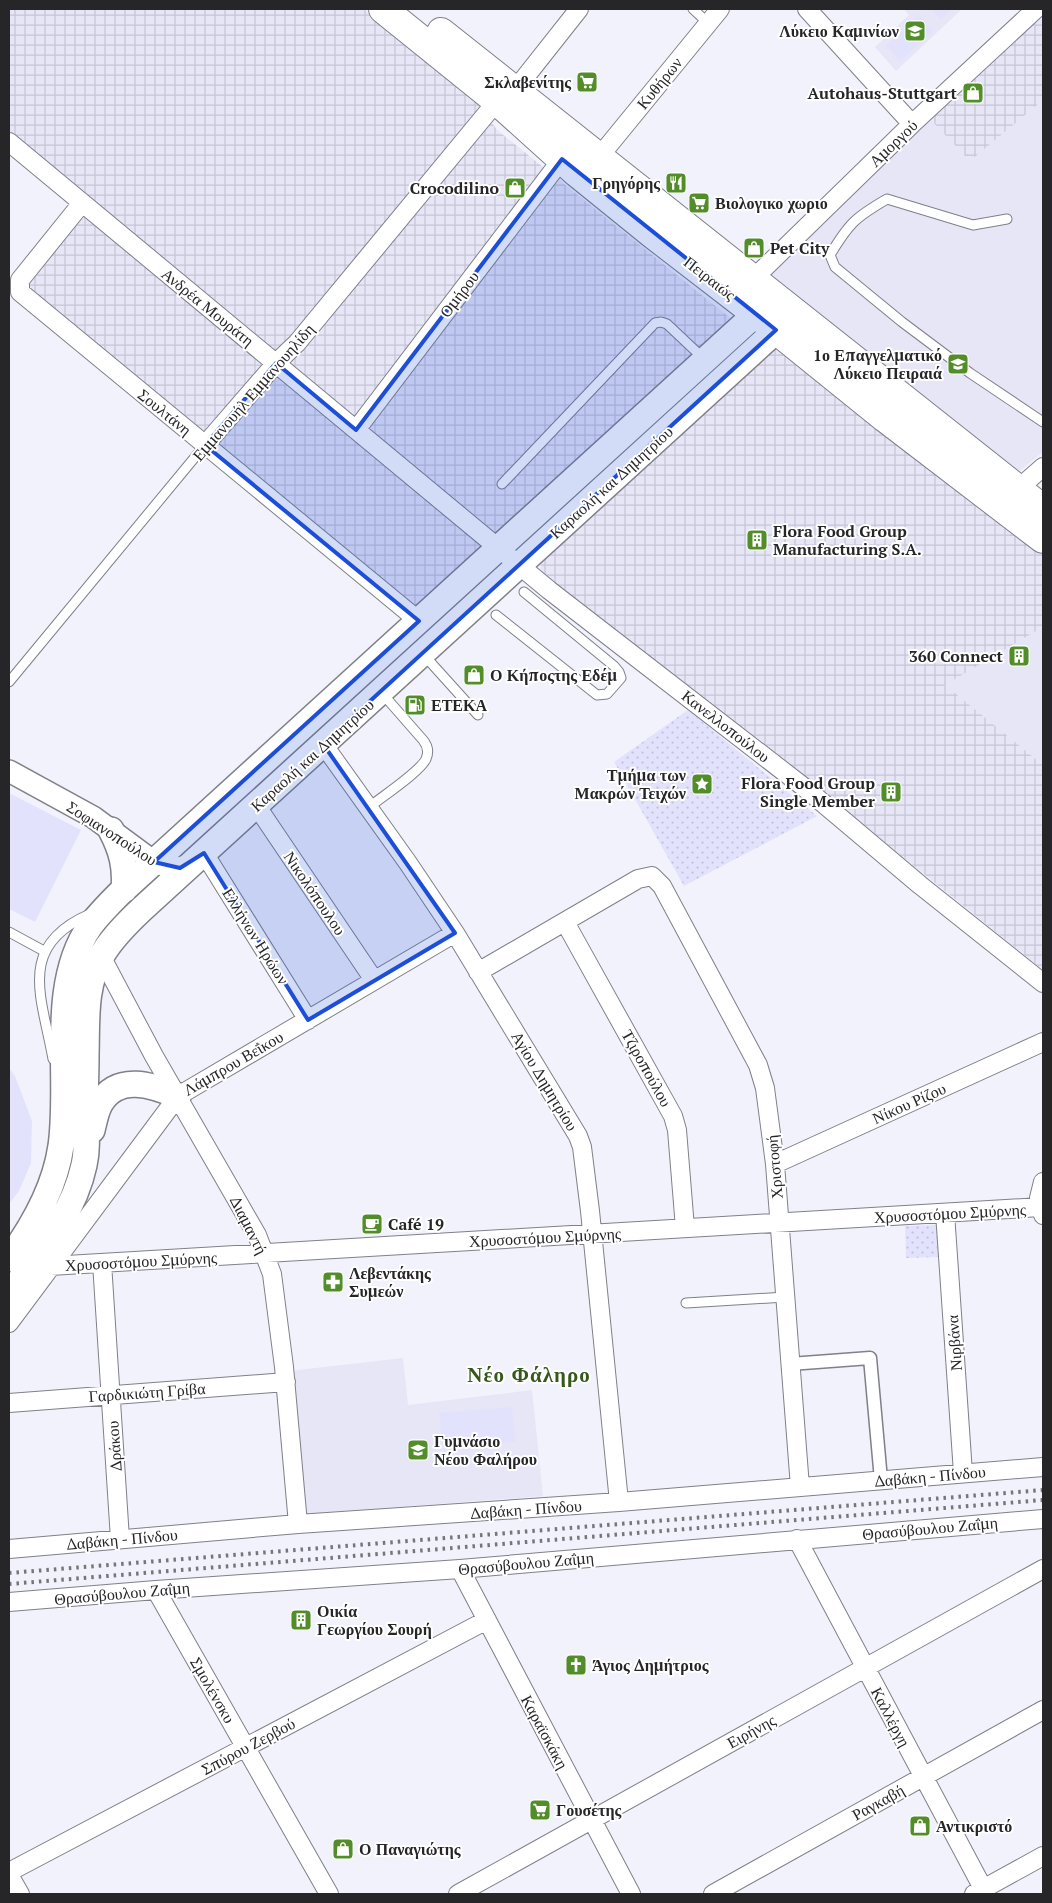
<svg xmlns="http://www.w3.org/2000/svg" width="1052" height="1903" viewBox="0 0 1052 1903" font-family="'PT Serif',serif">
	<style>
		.built { fill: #e6e6f7 }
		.industrial { fill: url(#industrial-grid) }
		.green { fill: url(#green-dots) }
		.pitch { fill: #e2e2fd }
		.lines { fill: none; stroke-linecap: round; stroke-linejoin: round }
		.service-casing { stroke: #7f8088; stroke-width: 11 }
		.pedestrian-casing { stroke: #7f8088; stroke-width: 15 }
		.minor-casing { stroke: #7f8088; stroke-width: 20 }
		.tertiary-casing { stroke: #7f8088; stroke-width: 24 }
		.secondary-casing { stroke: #7f8088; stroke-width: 28 }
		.primary-casing { stroke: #7f8088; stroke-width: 30 }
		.service { stroke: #fff; stroke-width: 9 }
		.pedestrian { stroke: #fff; stroke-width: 12 }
		.minor { stroke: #fff; stroke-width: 18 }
		.tertiary { stroke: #fff; stroke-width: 21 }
		.secondary { stroke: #fff; stroke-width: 25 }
		.primary { stroke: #fff; stroke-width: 28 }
		.rail { stroke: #75757a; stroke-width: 4; stroke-dasharray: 2.5 5; stroke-linecap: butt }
		.marked { fill: #1d4ed8; fill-opacity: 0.2; stroke: #1d4ed8; stroke-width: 4; stroke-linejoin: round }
		.labels { text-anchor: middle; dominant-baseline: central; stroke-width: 4; stroke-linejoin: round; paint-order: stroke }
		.poi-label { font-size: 16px; font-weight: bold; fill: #262629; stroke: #fff; text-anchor: start }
		.street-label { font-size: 16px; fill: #262629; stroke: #fff }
		.district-label { font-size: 21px; font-weight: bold; letter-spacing: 1px; fill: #34591b; stroke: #fff }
	</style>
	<defs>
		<pattern id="industrial-grid" width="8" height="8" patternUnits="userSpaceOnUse" patternTransform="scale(1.25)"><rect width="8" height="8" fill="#e6e6f7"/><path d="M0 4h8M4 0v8" fill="none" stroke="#c5c5d4"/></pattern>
		<pattern id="green-dots" width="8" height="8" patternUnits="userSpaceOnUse" patternTransform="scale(1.25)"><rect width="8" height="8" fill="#e2e2fd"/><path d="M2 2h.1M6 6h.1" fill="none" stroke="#c2c2d9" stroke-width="1.8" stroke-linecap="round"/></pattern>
	</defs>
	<rect width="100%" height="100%" fill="#f1f2fb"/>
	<path class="built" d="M904,9h58l-66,62 -21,-24 34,-32z
		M1043,100v352l-27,22 -257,-198 169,-159 42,44z
		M1043,627v138l-99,-80z
		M403,1358l5,47 124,-15 11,106 -240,18 -13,-143z"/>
	<path class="industrial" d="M9,9h355l117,97 16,24 237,191 -319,290 -391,-320 70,-88 -85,-71z
		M1043,16v84l-73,61 -42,-44z
		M774,348l269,206v73l-98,58 98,80v205l-236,-190 -263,-205 -4,-5 1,-8z"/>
	<path class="green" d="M688,710l129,106 -133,70 -70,-124z
		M937,1225l1,32 -32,1 -1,-32z"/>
	<path class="pitch" d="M932,9h20l-11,10z
		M918,15l15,16 -33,30 -14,-16z
		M9,793l72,37 -46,92 -26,-13z
		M9,1068l6,8 17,45 -1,42 -12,28 -10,13z
		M512,1407l4,35 -73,8 -4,-37z"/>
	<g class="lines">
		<g class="service-casing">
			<path id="service" d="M693,9l15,14
				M1007,219l-34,6 -86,-26c-31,18 -38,24 -57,56l5,12 67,55 68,51 73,49
				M502,484l153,-161 6,-1 6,2 36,34
				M496,615l101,80 10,-1 14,-16 -2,-6 -5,-6 -90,-74
				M423,654l55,61
				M9,682l196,-237
				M368,808c12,-10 52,-36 58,-49 3,-7 2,-13 -3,-19l-42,-48
				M9,932l35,19
				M53,1059c-11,-62 -37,-113 37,-145
				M686,1303l99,-6"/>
		</g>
		<g class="pedestrian-casing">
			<path id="pedestrian" d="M790,1364l80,-6 11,122"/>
		</g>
		<g class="minor-casing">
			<path id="minor" d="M807,9l105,115
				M515,90l64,-81
				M9,142l540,448 256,198 115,97 123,98
				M599,157l121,-148
				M82,203l-62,77v12l399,329
				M753,279l159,-155 124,-115
				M356,430l206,-271
				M205,445l71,-82 21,-20 200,-242
				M1018,489l25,-22
				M323,744l85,119 47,70 123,203 4,11 8,64 29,291
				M256,805l118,175
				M204,853l104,167
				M565,922l108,194 4,14 8,98
				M101,956l53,100 103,179 15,39 12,93 14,157
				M478,972l160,-93 14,-3 10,10 96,179 7,23 10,76 25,323
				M775,1164l268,-122
				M1043,1182l-4,16 4,17
				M945,1213l18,260
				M102,1263l18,276
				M50,1266l991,-59
				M9,1323l169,-227 277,-163
				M9,1403l277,-21
				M797,1539l189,355
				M9,1549l289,-25 321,-22 424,-35
				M460,1569l171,325
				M156,1590l173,304
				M9,1602l147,-12 304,-21 583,-50
				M9,1872l478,-252
				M9,1875l11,19
				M458,1894l585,-325
				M713,1894l330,-184
				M974,1894l69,-38"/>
		</g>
		<g class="tertiary-casing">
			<path id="tertiary" d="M9,771l84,46 61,45 12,4 14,2 13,-5"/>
		</g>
		<g class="secondary-casing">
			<path id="secondary" d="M111,830c11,21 15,37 13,60
				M92,1130c2,-8 4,-19 8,-26 17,-31 53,-19 78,-8
				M9,1259c25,-34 46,-71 52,-113 10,-69 -13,-160 29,-220 9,-12 20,-23 31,-34l650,-592
				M9,1295c30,-41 64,-79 75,-130 4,-17 2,-33 1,-49 0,-21 1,-41 1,-61 1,-34 -2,-70 16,-100 10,-17 25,-32 40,-46l650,-593"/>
		</g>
		<g class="primary-casing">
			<path id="primary" d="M383,9l114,92 80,72 74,60 105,81 129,104 158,121
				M441,32l602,477"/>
		</g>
		<use href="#service" class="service"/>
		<use href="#pedestrian" class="pedestrian"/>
		<use href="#minor" class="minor"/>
		<use href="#tertiary" class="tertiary"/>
		<use href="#secondary" class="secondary"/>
		<use href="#primary" class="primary"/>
		<path class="rail" d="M9,1573l1034,-83
			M9,1584l1034,-84"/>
	</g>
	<path class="marked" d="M562,159l214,171 -453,414 132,189 -147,87 -104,-167 -24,15 -26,-6 265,-241 -214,-176 71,-82 80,67z"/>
	<defs>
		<g id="school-square" transform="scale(1.125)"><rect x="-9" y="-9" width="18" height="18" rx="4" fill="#538d2a" stroke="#fff"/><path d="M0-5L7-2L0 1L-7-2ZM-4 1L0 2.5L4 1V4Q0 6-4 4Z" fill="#fff"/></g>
		<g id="supermarket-square" transform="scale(1.125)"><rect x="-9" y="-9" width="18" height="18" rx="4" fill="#538d2a" stroke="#fff"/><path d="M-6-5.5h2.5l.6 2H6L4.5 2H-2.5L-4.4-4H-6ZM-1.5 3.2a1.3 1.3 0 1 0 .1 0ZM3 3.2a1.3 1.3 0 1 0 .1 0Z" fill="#fff"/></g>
		<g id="shop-square" transform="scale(1.125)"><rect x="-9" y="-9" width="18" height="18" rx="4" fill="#538d2a" stroke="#fff"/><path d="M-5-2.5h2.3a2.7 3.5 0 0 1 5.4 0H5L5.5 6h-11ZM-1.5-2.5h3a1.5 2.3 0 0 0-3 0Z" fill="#fff"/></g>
		<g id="restaurant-square" transform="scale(1.125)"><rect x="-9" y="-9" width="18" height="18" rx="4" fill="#538d2a" stroke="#fff"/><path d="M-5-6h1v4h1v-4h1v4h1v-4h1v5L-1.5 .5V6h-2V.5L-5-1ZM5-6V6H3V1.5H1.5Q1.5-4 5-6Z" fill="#fff"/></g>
		<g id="building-square" transform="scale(1.125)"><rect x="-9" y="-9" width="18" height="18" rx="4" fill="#538d2a" stroke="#fff"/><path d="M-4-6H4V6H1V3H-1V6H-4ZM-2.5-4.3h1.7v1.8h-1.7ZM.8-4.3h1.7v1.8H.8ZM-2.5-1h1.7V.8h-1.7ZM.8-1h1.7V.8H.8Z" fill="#fff"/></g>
		<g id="fuel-square" transform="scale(1.125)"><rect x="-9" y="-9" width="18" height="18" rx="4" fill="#538d2a" stroke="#fff"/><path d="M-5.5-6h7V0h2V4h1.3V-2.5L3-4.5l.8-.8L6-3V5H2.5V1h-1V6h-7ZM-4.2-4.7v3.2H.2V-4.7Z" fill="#fff"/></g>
		<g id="sight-square" transform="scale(1.125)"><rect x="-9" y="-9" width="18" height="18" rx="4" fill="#538d2a" stroke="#fff"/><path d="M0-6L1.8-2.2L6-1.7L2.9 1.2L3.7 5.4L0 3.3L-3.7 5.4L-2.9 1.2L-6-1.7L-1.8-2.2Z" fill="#fff"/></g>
		<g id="cafe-square" transform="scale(1.125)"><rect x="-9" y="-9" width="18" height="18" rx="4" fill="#538d2a" stroke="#fff"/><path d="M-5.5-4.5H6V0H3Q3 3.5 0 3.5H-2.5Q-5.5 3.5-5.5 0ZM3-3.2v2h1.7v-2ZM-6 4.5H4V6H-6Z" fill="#fff"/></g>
		<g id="pharmacy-square" transform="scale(1.125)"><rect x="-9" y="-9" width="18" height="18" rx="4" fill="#538d2a" stroke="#fff"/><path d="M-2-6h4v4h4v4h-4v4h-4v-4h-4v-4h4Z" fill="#fff"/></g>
		<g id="church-square" transform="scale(1.125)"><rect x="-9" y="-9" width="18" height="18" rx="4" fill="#538d2a" stroke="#fff"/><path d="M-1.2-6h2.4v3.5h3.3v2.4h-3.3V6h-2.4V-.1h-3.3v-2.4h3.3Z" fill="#fff"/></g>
	</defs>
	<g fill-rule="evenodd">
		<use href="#school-square" x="915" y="31"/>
		<use href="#supermarket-square" x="587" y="82"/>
		<use href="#shop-square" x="973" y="93"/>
		<use href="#restaurant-square" x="676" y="183"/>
		<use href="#shop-square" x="515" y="188"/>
		<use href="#supermarket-square" x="699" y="203"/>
		<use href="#shop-square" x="754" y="248"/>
		<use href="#school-square" x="958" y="364"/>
		<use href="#building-square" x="757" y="540"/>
		<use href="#building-square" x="1019" y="656"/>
		<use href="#shop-square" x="474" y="675"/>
		<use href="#fuel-square" x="415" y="705"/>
		<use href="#sight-square" x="702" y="784"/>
		<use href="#building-square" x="891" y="792"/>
		<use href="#cafe-square" x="372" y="1224"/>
		<use href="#pharmacy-square" x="333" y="1282"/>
		<use href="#school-square" x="418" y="1450"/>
		<use href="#building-square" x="301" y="1620"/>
		<use href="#church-square" x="576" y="1665"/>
		<use href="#supermarket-square" x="540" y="1810"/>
		<use href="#shop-square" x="920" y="1826"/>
		<use href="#shop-square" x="343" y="1849"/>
	</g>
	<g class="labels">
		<g class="poi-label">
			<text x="899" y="31" text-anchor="end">Λύκειο Καμινίων</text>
			<text x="571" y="82" text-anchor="end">Σκλαβενίτης</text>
			<text x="957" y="93" text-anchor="end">Autohaus-Stuttgart</text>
			<text x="660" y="183" text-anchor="end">Γρηγόρης</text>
			<text x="499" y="188" text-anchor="end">Crocodilino</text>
			<text x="715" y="203">Βιολογικο χωριο</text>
			<text x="770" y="248">Pet City</text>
			<text x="942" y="355" text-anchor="end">1ο Επαγγελματικό<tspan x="942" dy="18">Λύκειο Πειραιά</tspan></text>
			<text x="773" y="531">Flora Food Group<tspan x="773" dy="18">Manufacturing S.A.</tspan></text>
			<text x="1003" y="656" text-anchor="end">360 Connect</text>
			<text x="490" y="675">Ο Κήποςτης Εδέμ</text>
			<text x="431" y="705">ΕΤΕΚΑ</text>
			<text x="686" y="775" text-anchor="end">Τμήμα των<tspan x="686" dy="18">Μακρών Τειχών</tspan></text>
			<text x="875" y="783" text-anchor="end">Flora Food Group<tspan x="875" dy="18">Single Member</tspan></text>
			<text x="388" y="1224">Café 19</text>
			<text x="349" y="1273">Λεβεντάκης<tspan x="349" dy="18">Συμεών</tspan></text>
			<text x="434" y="1441">Γυμνάσιο<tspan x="434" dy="18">Νέου Φαλήρου</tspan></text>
			<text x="317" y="1611">Οικία<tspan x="317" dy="18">Γεωργίου Σουρή</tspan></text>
			<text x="592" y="1665">Άγιος Δημήτριος</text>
			<text x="556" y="1810">Γουσέτης</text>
			<text x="936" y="1826">Αντικριστό</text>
			<text x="359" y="1849">Ο Παναγιώτης</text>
		</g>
		<g class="street-label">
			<text transform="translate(659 83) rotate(-51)">Κυθήρων</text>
			<text transform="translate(893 143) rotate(-44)">Αμοργού</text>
			<text transform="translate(710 278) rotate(38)">Πειραιώς</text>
			<text transform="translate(459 294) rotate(-53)">Ομήρου</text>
			<text transform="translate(208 307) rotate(39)">Ανδρέα Μουράτη</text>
			<text transform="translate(253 392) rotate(-49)">Εμμανουήλ Εμμανουηλίδη</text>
			<text transform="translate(165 412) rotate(39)">Σουλτάνη</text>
			<text transform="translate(611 482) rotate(-42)">Καραολή και Δημητρίου</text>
			<text transform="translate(726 726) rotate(38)">Κανελλοπούλου</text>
			<text transform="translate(312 755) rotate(-42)">Καραολή και Δημητρίου</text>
			<text transform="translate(112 833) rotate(33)">Σοφιανοπούλου</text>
			<text transform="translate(315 893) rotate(56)">Νικολόπουλου</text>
			<text transform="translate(256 936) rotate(58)">Ελλήνων Ηρώων</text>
			<text transform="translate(233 1063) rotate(-30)">Λάμπρου Βεΐκου</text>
			<text transform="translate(647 1068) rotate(61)">Τζιροπούλου</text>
			<text transform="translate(545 1081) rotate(59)">Αγίου Δημητρίου</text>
			<text transform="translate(909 1103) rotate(-24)">Νίκου Ρίζου</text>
			<text transform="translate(774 1167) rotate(-95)">Χριστοφή</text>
			<text transform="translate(950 1213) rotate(-3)">Χρυσοστόμου Σμύρνης</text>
			<text transform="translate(249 1225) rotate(63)">Διαμαντή</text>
			<text transform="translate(545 1237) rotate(-3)">Χρυσοστόμου Σμύρνης</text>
			<text transform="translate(141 1261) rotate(-3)">Χρυσοστόμου Σμύρνης</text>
			<text transform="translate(954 1343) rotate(-94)">Νιρβάνα</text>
			<text transform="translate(147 1392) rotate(-4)">Γαρδικιώτη Γρίβα</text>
			<text transform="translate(114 1446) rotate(-94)">Δράκου</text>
			<text transform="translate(930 1476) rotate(-5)">Δαβάκη - Πίνδου</text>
			<text transform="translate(526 1509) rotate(-4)">Δαβάκη - Πίνδου</text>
			<text transform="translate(930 1528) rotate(-5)">Θρασύβουλου Ζαΐμη</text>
			<text transform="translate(122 1539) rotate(-5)">Δαβάκη - Πίνδου</text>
			<text transform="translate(526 1563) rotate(-5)">Θρασύβουλου Ζαΐμη</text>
			<text transform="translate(122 1593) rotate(-5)">Θρασύβουλου Ζαΐμη</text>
			<text transform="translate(213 1690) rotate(60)">Σμολένσκυ</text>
			<text transform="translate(891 1717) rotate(62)">Καλλέργη</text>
			<text transform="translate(751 1731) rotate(-29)">Ειρήνης</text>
			<text transform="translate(545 1732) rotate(62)">Καραϊσκάκη</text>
			<text transform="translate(248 1746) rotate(-28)">Σπύρου Ζερβού</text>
			<text transform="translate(878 1802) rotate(-29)">Ραγκαβή</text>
		</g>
		<g class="district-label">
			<text x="529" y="1374">Νέο Φάληρο</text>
		</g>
	</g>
	<rect width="1052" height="1903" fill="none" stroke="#262629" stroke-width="20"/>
</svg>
